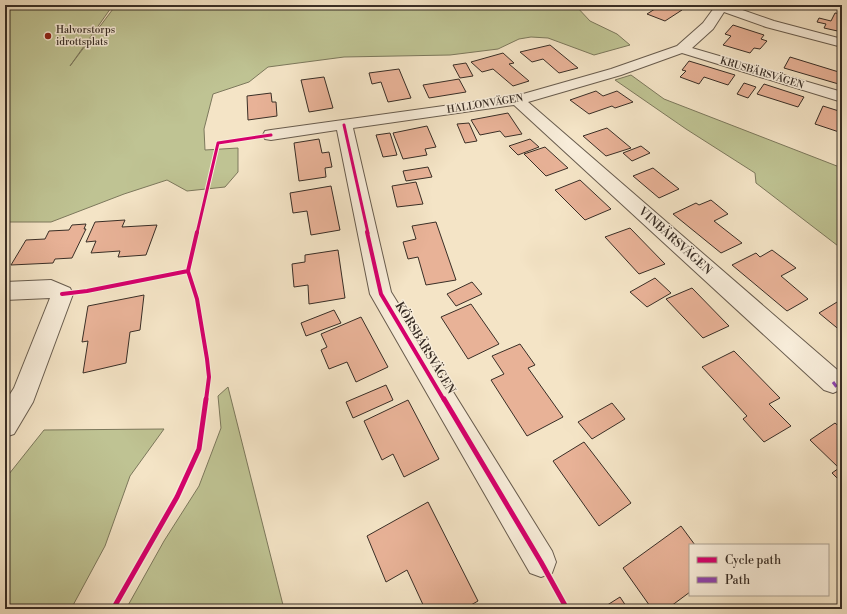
<svg xmlns="http://www.w3.org/2000/svg" width="847" height="614" viewBox="0 0 847 614" font-family="'Libre Bodoni',serif">
	<style>
		.green { fill: #bfc393; stroke: #7c785c }
		.building { fill: #e8b297; stroke: #392e26 }
		.lines { fill: none; stroke-linecap: round; stroke-linejoin: round }
		.minor-casing { stroke: #685c4e; stroke-width: 2 }
		.minor { fill: #f8edda; fill-rule: evenodd }
		.quiet { stroke: #8e44ad; stroke-width: 3; stroke-dasharray: 6 3; stroke-linecap: butt }
		.cycleway-far2-casing { stroke: #f8edda; stroke-width: 5 }
		.cycleway-far1-casing { stroke: #f8edda; stroke-width: 6 }
		.cycleway-casing { stroke: #f8edda; stroke-width: 8 }
		.cycleway-far2 { stroke: #d6006c; stroke-width: 3 }
		.cycleway-far1 { stroke: #d6006c; stroke-width: 4 }
		.cycleway { stroke: #d6006c; stroke-width: 5 }
		.poi-dot { fill: #8f2418; stroke: #f8edda; stroke-width: 1.5 }
		.labels { text-anchor: middle; dominant-baseline: central; stroke-width: 3; stroke-linejoin: round; paint-order: stroke }
		.far-poi-label { font-size: 10px; fill: #392e26; stroke: #f8edda; text-anchor: start }
		.far-street-label { font-size: 10px; fill: #392e26; stroke: #f8edda }
		.street-label { font-size: 12px; fill: #392e26; stroke: #f8edda }
	</style>
	<rect width="100%" height="100%" fill="#f4e4c6"/>
	<filter id="stains"><feTurbulence type="fractalNoise" baseFrequency=".005" numOctaves="4"/><feColorMatrix values="0 0 0 0 .2 0 0 0 0 .09 0 0 0 0 .02 0 0 0 .5 -.17"/></filter>
	<radialGradient id="worn" r=".72"><stop offset=".6" stop-color="#630" stop-opacity="0"/><stop offset="1" stop-color="#630" stop-opacity=".3"/></radialGradient>
	<path class="green" d="M5,5h108l-43,61 46,-61h459l15,16 27,13 13,11 -36,10 -46,-17 -17,-1 -12,2 -21,10 -48,6 -106,2 -76,10 -19,15 -36,12 -9,35 1,21 33,-2v24l-13,15 -38,4 -20,-11 -43,14 -73,28h-46z
		M631,75l33,24 178,69v81l-86,-66 -1,-10 -69,-44 -71,-49z
		M228,387l56,222h-158l38,-68 35,-55 22,-58 -3,-32z
		M164,429l-34,47 -25,70 -34,63h-66v-130l39,-49z"/>
	<path class="building" d="M657,5h26l-5,4 4,1 -17,11 -18,-7 11,-7 -3,-1z
		M835,13l7,1v18l-18,-4 2,-4 -9,-2 2,-4 12,3z
		M733,25l31,10 -3,4 6,2 -7,8 -6,-1 -4,5 -27,-8 8,-9 -6,-2z
		M550,45l28,23 -19,5 -16,-14 -11,3 -12,-10z
		M503,53l11,10 -5,1 20,17 -16,5 -20,-17 -11,3 -11,-10z
		M790,57l52,16v12l-58,-17z
		M689,61l46,14 -7,10 -24,-8 -5,7 -19,-7 6,-6 -4,-1z
		M466,63l7,13 -13,2 -7,-13z
		M399,69l12,29 -23,4 -7,-20 -9,2 -3,-11z
		M324,77l9,31 -24,4 -8,-32z
		M459,79l7,13 -37,6 -6,-13z
		M744,83l12,4 -8,11 -11,-4z
		M764,84l40,13 -6,10 -41,-13z
		M596,91l7,5 14,-5 16,11 -18,6 -3,-2 -23,8 -19,-14z
		M271,93l1,9h4l1,14 -29,4 -1,-24z
		M823,106l19,6v21l-27,-9z
		M508,113l14,21 -17,3 -5,-6 -20,4 -9,-15z
		M469,123l8,18 -12,2 -8,-19z
		M427,126l9,21 -11,2 2,6 -24,4 -10,-26z
		M607,128l24,20 -25,8 -23,-20z
		M390,133l7,22 -14,2 -7,-22z
		M319,139l3,14 7,-1 3,15 -7,1 1,9 -27,4 -5,-38z
		M530,139l9,8 -21,8 -9,-9z
		M641,146l9,7 -18,8 -9,-8z
		M545,147l23,21 -22,8 -22,-22z
		M428,167l4,10 -26,4 -3,-10z
		M653,168l26,21 -20,9 -26,-22z
		M580,180l31,29 -26,11 -30,-30z
		M416,182l7,22 -26,3 -5,-21z
		M331,186l9,44 -29,5 -4,-24 -14,2 -3,-20z
		M711,200l17,14 -14,7 28,22 -21,10 -48,-39 23,-11 3,2z
		M125,220l-3,7 35,-2 -11,30 -28,2 2,-6 -29,2 5,-12 -10,1 9,-20z
		M436,222l20,58 -30,5 -8,-28 -10,2 -5,-17 13,-3 -4,-13z
		M86,224l-2,5h2l-14,29 -17,1 -2,4 -42,2 15,-25 19,-1 4,-8 20,-1 3,-5z
		M630,228l35,36 -26,10 -34,-37z
		M338,250l7,48 -36,6 -1,-19 -14,2 -2,-23 13,-2v-7z
		M772,250l24,18 -15,8 27,23 -21,12 -55,-46 24,-12 4,4z
		M655,278l16,15 -24,14 -17,-15z
		M472,282l10,12 -26,12 -9,-12z
		M692,288l37,38 -26,12 -37,-39z
		M144,295l-4,35 -10,2 -4,31 -43,10 5,-32 -6,1 6,-36z
		M842,299v33l-23,-19z
		M471,304l28,40 -31,15 -27,-42z
		M334,310l7,13 -35,13 -5,-13z
		M361,317l27,50 -32,15 -9,-20 -18,7 -8,-19 6,-3 -6,-13z
		M520,344l15,21 -7,3 35,49 -36,19 -36,-56 13,-6 -12,-18z
		M734,351l46,47 -11,6 22,22 -27,16 -21,-23 4,-3 -45,-49z
		M386,385l7,15 -40,18 -7,-16z
		M408,400l31,59 -35,18 -11,-23 -11,6 -18,-39z
		M612,403l13,16 -33,20 -14,-17z
		M835,423l7,6v54l-10,-10 7,-5 -29,-28z
		M584,442l47,61 -32,23 -46,-65z
		M428,502l50,99 -14,8h-39l-18,-39 -21,12 -19,-46z
		M681,526l14,19h-5v47l-23,17h-15l-29,-41z
		M620,597l8,12h-27z"/>
	<g class="lines">
		<g class="minor-casing">
			<path id="minor" d="M710,5h18l46,16 68,18v8l-76,-20 -42,-15 -11,17 -21,19 150,44v10l-160,-49 -61,22 -93,27 314,272v15l-9,4 -9,-3 -310,-285 -161,23 38,164 161,259 4,11 -4,11 -11,4 -11,-4 -160,-279 -33,-164 -66,10 -6,-1 -2,-4 2,-4 6,-1 245,-34 95,-27 66,-23 26,-23 11,-15z
				M51,280l19,8 3,6 -40,108 -19,32 -9,3v-35l9,-14 36,-90 -45,2v-18z"/>
		</g>
		<use href="#minor" class="minor"/>
		<path class="quiet" d="M833,382l9,12"/>
		<g class="cycleway-far2-casing">
			<path id="cycleway-far2" d="M344,125l24,108
				M197,233l21,-90 53,-8"/>
		</g>
		<g class="cycleway-far1-casing">
			<path id="cycleway-far1" d="M197,232l-9,39 9,28 10,60 2,18 -3,23
				M367,232l14,62 63,106
				M62,294l25,-3 101,-20"/>
		</g>
		<g class="cycleway-casing">
			<path id="cycleway" d="M444,399l97,163 26,47
				M113,609l64,-112 22,-48 7,-50"/>
		</g>
		<use href="#cycleway-far2" class="cycleway-far2"/>
		<use href="#cycleway-far1" class="cycleway-far1"/>
		<use href="#cycleway" class="cycleway"/>
	</g>
	<circle class="poi-dot" cx="48" cy="36" r="4"/>
	<g class="labels">
		<g class="far-poi-label">
			<text x="56" y="30">Halvorstorps<tspan x="56" dy="12">idrottsplats</tspan></text>
		</g>
		<g class="far-street-label">
			<text transform="translate(762 73) rotate(17)">KRUSBÄRSVÄGEN</text>
			<text transform="translate(485 104) rotate(-9)">HALLONVÄGEN</text>
		</g>
		<g class="street-label">
			<text transform="translate(675 241) rotate(42)">VINBÄRSVÄGEN</text>
			<text transform="translate(425 348) rotate(59)">KÖRSBÄRSVÄGEN</text>
		</g>
	</g>
	<rect width="847" height="614" fill="none" stroke="#f4e4c6" stroke-width="20"/>
	<rect x="6" y="6" width="835" height="602" fill="none" stroke="#392e26" stroke-width="2"/>
	<rect x="10" y="10" width="827" height="594" fill="none" stroke="#392e26"/>
	<rect x="689" y="544" width="140" height="52" fill="#f8edda" stroke="#aca192"/>
	<rect x="697" y="557" width="20" height="6" fill="#d6006c" stroke="#aca192"/>
	<text x="725" y="564" font-size="12" fill="#392e26">Cycle path</text>
	<rect x="697" y="577" width="20" height="6" fill="#8e44ad" stroke="#aca192"/>
	<text x="725" y="584" font-size="12" fill="#392e26">Path</text>
	<rect width="100%" height="100%" filter="url(#stains)"/>
	<rect width="100%" height="100%" fill="url(#worn)"/>
</svg>
